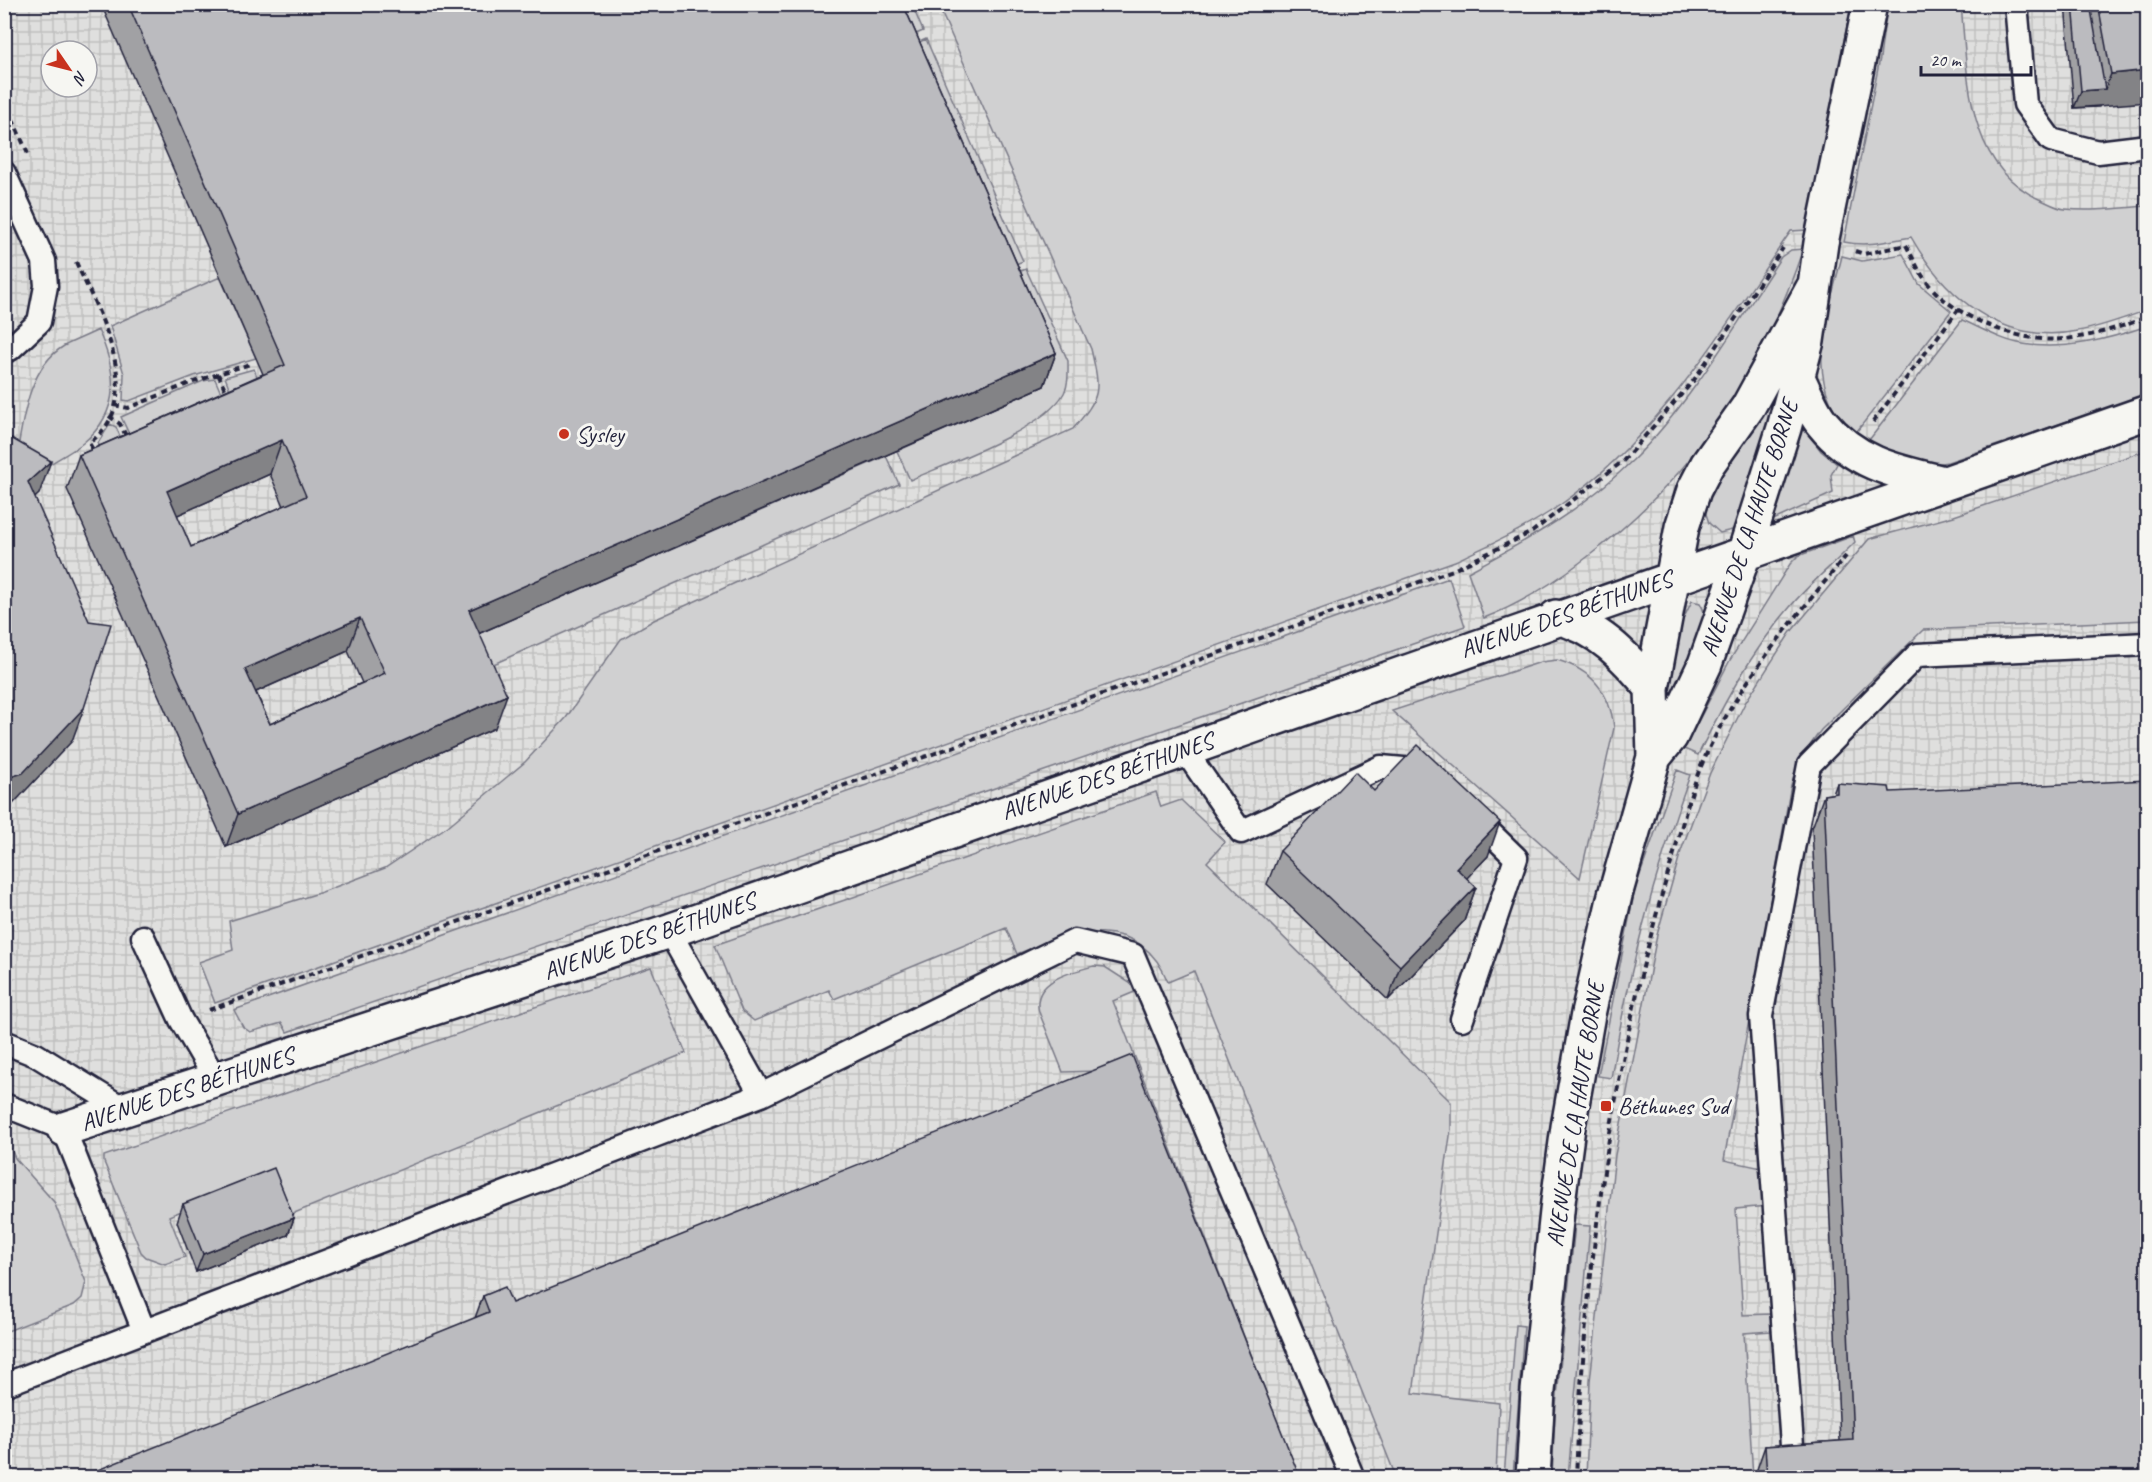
<svg xmlns="http://www.w3.org/2000/svg" width="2152" height="1482" viewBox="0 0 2152 1482" font-family="Caveat,sans-serif">
	<style>
		.industrial { fill: url(#industrial-grid); fill-rule: evenodd }
		.grass { fill: #d0d0d1; stroke: #797986; stroke-width: 1.5 }
		.lines { fill: none; stroke-linecap: round; stroke-linejoin: round }
		.lane-casing { stroke: #22223b; stroke-width: 27 }
		.street-casing { stroke: #22223b; stroke-width: 38 }
		.path { stroke: #22223b; stroke-width: 4; stroke-dasharray: 6 4.5; stroke-linecap: butt }
		.lane { stroke: #f6f6f2; stroke-width: 22 }
		.street { stroke: #f6f6f2; stroke-width: 33 }
		.wall { fill: #a1a1a4; stroke: #22223b; stroke-width: 1.5; fill-rule: evenodd }
		.shaded-wall { fill: #838386; stroke: #22223b; stroke-width: 1.5 }
		.building { fill: #bbbbbf; stroke: #22223b; stroke-width: 1.5; fill-rule: evenodd }
		.poi-dot { fill: #c8321e; stroke: #f6f6f2; stroke-width: 2 }
		.labels { text-anchor: middle; dominant-baseline: central; stroke-width: 6; stroke-linejoin: round; paint-order: stroke }
		.poi-label { font-size: 24px; fill: #22223b; stroke: #f6f6f2; text-anchor: start }
		.street-label { font-size: 24px; fill: #22223b; stroke: #f6f6f2 }
	</style>
	<defs>
		<pattern id="industrial-grid" width="8" height="8" patternUnits="userSpaceOnUse" patternTransform="scale(1.5)"><rect width="8" height="8" fill="#dfdfde"/><path d="M0 4h8M4 0v8" fill="none" stroke="#bfbfbf"/></pattern>
	</defs>
	<rect width="100%" height="100%" fill="#eeeeeb"/>
	<filter id="ink" filterUnits="userSpaceOnUse"><feTurbulence type="fractalNoise" baseFrequency=".0167" numOctaves="2"/><feDisplacementMap in="SourceGraphic" scale="12" xChannelSelector="R" yChannelSelector="G"/><feConvolveMatrix kernelMatrix="1 2 1 2 8 2 1 2 1" color-interpolation-filters="sRGB"/></filter>
	<g filter="url(#ink)">
		<path class="industrial" d="M5,5h2142v1472h-2142zM51,51h36v36h-36z"/>
		<path class="grass" d="M876,5h36l11,26 -30,13z
			M938,5h913l-44,225 -16,1c-68,97 -132,206 -231,274 -33,23 -69,39 -105,56l-1240,442 -16,-41 34,-12 -4,-29 93,-29 63,-24 63,-42 77,-64 41,-44 55,-79 33,-19 419,-191c28,-33 28,-37 18,-80z
			M1887,5h74c7,69 4,160 78,194 8,3 17,9 26,10 27,3 55,-1 82,-3v104c-22,8 -46,17 -69,21 -76,15 -133,-34 -167,-94 -23,4 -43,10 -67,5l36,-184z
			M926,39l97,222 -29,12 -97,-221z
			M1803,249c-43,127 -109,228 -217,309 -31,24 -65,46 -102,60l-16,-46c62,-33 115,-63 165,-112 57,-56 104,-137 148,-203l10,-7z
			M1903,254l16,30 32,27 -97,124c-54,-51 -27,-117 -12,-179l20,5z
			M1026,269l42,92c0,11 1,23 -4,32 -19,36 -115,70 -154,87l-13,-29 147,-65 -46,-106z
			M220,277l36,81 -62,18 -65,25 -6,-1 1,-26 -14,-48z
			M1962,320c19,8 40,21 61,24 41,7 86,-5 124,-18v68l-199,68 -29,4 -53,-22z
			M98,330c19,41 24,81 -15,113 -11,9 -26,16 -39,25l-27,-14c6,-36 12,-87 47,-108 11,-6 23,-10 34,-16z
			M1790,355l-53,169 -5,6 -12,3 -11,-10 -6,-18 13,-26 22,-30z
			M254,369l13,32 -28,12 -14,-36z
			M215,379l16,37 -91,41 -19,-40 82,-36z
			M1800,423l21,28 16,13 -6,11 2,18 -64,29z
			M110,424l6,3 15,34 -20,8 -13,-26z
			M2147,450v170l-224,10 -102,100 -18,25 -12,30 -67,375 38,8 5,38 -31,3 7,106 28,-1v17l-27,2 9,144 -167,1 4,-97 25,-226 42,-220 24,-84 29,-78 35,-70 45,-70 79,-94 85,-23z
			M886,456l13,28 -428,190 -14,-31z
			M1853,536l2,6c-21,22 -45,41 -65,65 -38,44 -66,96 -92,148l-14,-6 46,-89 60,-96 8,-8z
			M1449,578l16,48 -1178,406 -5,-9 -32,9 -7,-5 -9,-17z
			M1692,601l8,2c20,33 -15,72 -31,100l-5,-18 14,-55z
			M1557,660c35,10 53,32 57,68l-34,150 -188,-167 149,-49z
			M1677,770l13,5c-37,103 -61,194 -79,303l-13,-2 37,-187z
			M1156,792l5,15 20,-7 44,42 -18,20 244,240v27l-38,264 86,10 -3,74h-100l-202,-506 -26,11c-28,-71 -97,-51 -151,-28l-11,-26 -172,71 -5,-9 -75,31 -12,-10 -27,-66z
			M1094,966l11,1 31,20 1,4 -24,10 186,476 -201,-406 -35,1 -24,-60c-8,-31 31,-40 55,-46z
			M651,967l35,86 -394,161 -16,-40 -107,42 16,41 -20,7 -19,-7 -5,-5 -37,-90v-6z
			M5,1136l10,22 39,44 32,80 -4,16 -8,7 -69,27z
			M1575,1225l15,1 -22,251h-16l3,-62z
			M1516,1325l8,1 -11,151h-9z"/>
		<g class="lines">
			<g class="lane-casing">
				<path id="lane" d="M2016,4l9,100 26,36 47,12 50,-6
					M4,173l40,88 2,25 -7,36 -29,27 -6,-1
					M1184,749l57,83 140,-65 45,4
					M669,931l92,164
					M143,937l38,83 34,58
					M1462,1019l54,-161 -42,-41
					M4,1042l32,13 88,54
					M4,1105l60,24 80,202
					M4,1385l757,-290 314,-154 58,14 220,523
					M1793,1459l-32,-443 48,-251 108,-110 231,-11"/>
			</g>
			<g class="street-casing">
				<path id="street" d="M1798,378c7,14 14,33 24,45 33,41 75,49 122,60
					M1556,617c41,9 70,40 96,71
					M1654,757l17,-21 34,-72 40,-113 39,-123 23,-87 14,-98 49,-239
					M64,1129l605,-198 1479,-519
					M1533,1478l5,-87 20,-189 10,-75 20,-113 27,-119 39,-138 -2,-69 30,-161 12,-37 13,-25 41,-58 65,-119"/>
			</g>
			<path class="path" d="M4,100l24,54
				M1855,251l9,3 42,-9c6,11 11,23 18,33 24,37 95,66 139,61 29,-2 57,-12 85,-22
				M76,262c22,50 74,138 13,181l6,10
				M218,374l10,21
				M114,405l14,3 62,-25 60,-19
				M109,416l11,8 7,14
				M1873,422l85,-112
				M209,1010l1244,-440 79,-38 91,-71 71,-81 89,-132
				M1576,1478c8,-200 36,-416 93,-608 10,-32 18,-67 30,-99 33,-81 92,-148 147,-215"/>
			<use href="#lane" class="lane"/>
			<use href="#street" class="street"/>
		</g>
		<path class="wall" d="M101,4h802l153,349 -12,33 -564,247 15,95 -269,119 -159,-358 12,-34 184,-81zM270,474l14,32 -93,41 -14,-32zM348,651l14,32 -92,41 -14,-32z
			M2065,4h83l-49,103 -25,1z
			M1837,783l53,9 258,686h-394l11,-32 75,-5 -28,-613 12,-33 9,-1z
			M1374,791l114,65 -22,22 10,9 -12,34 -76,79 -121,-116 13,-33z
			M183,1204l111,14 -6,17 -92,37 -19,-50z
			M483,1296l29,7 -37,15z"/>
		<path class="shaded-wall" d="M2148,70v32l-74,6 7,-17 24,-2 6,-15z
			M1056,353l-12,33 -587,257 12,-33z
			M282,440l-12,34 -115,51 12,-34z
			M51,461l-12,33 -23,21 12,-33z
			M360,618l-12,33 -115,51 12,-33z
			M507,695l-12,33 -269,119 12,-33z
			M84,708l-12,33 -61,65 -7,2v-29z
			M1500,822l-12,34 -44,46 12,-34z
			M1476,887l-12,34 -76,79 12,-34z
			M294,1218l-6,17 -92,37 7,-18z"/>
		<path class="building" d="M128,4h775l153,349 -587,257 38,85 -269,119 -159,-359 206,-90zM282,440l24,56 -115,51 -24,-56zM360,618l25,55 -115,51 -25,-55z
			M2073,4h17l15,85 -24,2z
			M2098,4h50v66l-37,4z
			M4,434l47,27 -23,21 61,139 22,3 -27,84 -61,65 -19,6z
			M1418,745l82,77 -44,46 20,19 -76,79 -120,-115 75,-79 19,19z
			M2148,780v698h-381l-2,-32 88,-6 -29,-645 13,-2v-10l52,4 1,5z
			M1132,1055l168,423h-1222l411,-166 -6,-16 22,-9 7,16z
			M274,1168l20,50 -91,36 -20,-50z"/>
	</g>
	<g class="poi-dot">
		<circle cx="564" cy="434" r="6"/>
		<rect x="1600" y="1100" width="12" height="12" rx="3"/>
	</g>
	<g class="labels">
		<g class="poi-label">
			<text x="576" y="434">Sysley</text>
			<text x="1618" y="1106">Béthunes Sud</text>
		</g>
		<g class="street-label">
			<text transform="translate(1749 528) rotate(-72)">AVENUE DE LA HAUTE BORNE</text>
			<text transform="translate(1566 614) rotate(-19)">AVENUE DES BÉTHUNES</text>
			<text transform="translate(1107 776) rotate(-19)">AVENUE DES BÉTHUNES</text>
			<text transform="translate(649 936) rotate(-19)">AVENUE DES BÉTHUNES</text>
			<text transform="translate(187 1089) rotate(-18)">AVENUE DES BÉTHUNES</text>
			<text transform="translate(1575 1114) rotate(-81)">AVENUE DE LA HAUTE BORNE</text>
		</g>
	</g>
	<rect width="2152" height="1482" fill="none" stroke="#f6f6f2" stroke-width="24"/>
	<rect x="12" y="12" width="2128" height="1458" fill="none" stroke="#22223b" stroke-width="2" filter="url(#ink)"/>
	<g transform="translate(69 69) rotate(125)"><circle r="28" fill="#f6f6f2" stroke="#a1a1a9" stroke-width="1.5"/>
	<path d="M0-4.5L10 22L0 15L-10 22Z" fill="#c8321e"/>
	<text y="-9" font-size="16" font-weight="bold" text-anchor="middle" fill="#22223b">N</text>
	</g>
	<path d="M1921 66v9h110v-9" fill="none" stroke="#22223b" stroke-width="3"/>
	<text x="1930" y="66" font-size="18" fill="#22223b" stroke="#f6f6f2" stroke-width="4.5" paint-order="stroke">20 m</text>
</svg>
